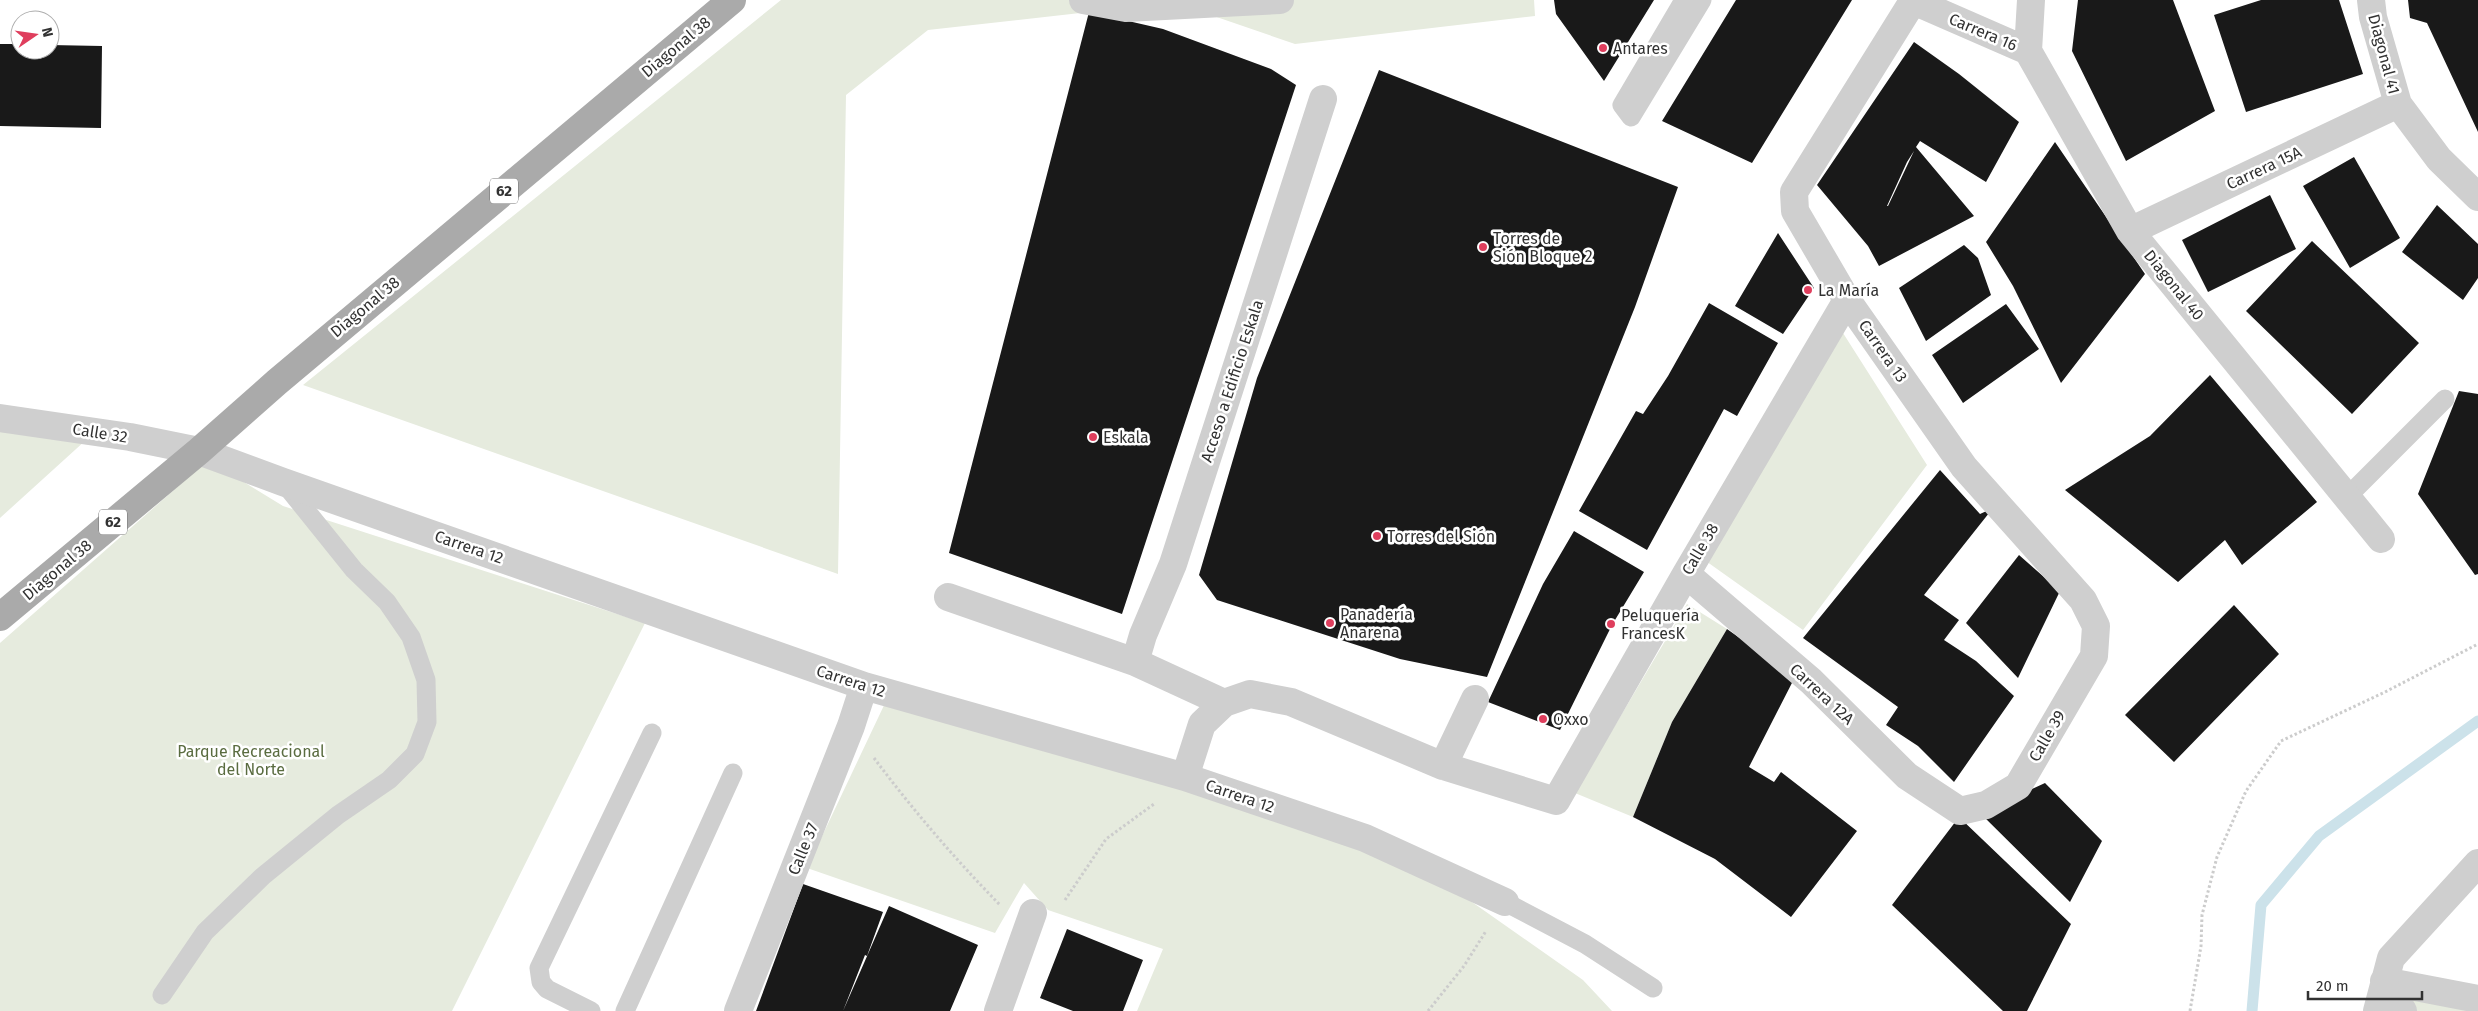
<svg xmlns="http://www.w3.org/2000/svg" width="2478" height="1011" viewBox="0 0 2478 1011" font-family="'Fira Sans',sans-serif">
	<style>
		.green { fill: #e6ebde }
		.lines { fill: none; stroke-linecap: round; stroke-linejoin: round }
		.stream { stroke: #cce2ea; stroke-width: 11 }
		.building { fill: #191919; fill-rule: evenodd }
		.path { stroke: #ccc; stroke-width: 3; stroke-dasharray: 2.5 2.5; stroke-linecap: butt }
		.lane { stroke: #cfcfcf; stroke-width: 19 }
		.street { stroke: #cfcfcf; stroke-width: 28 }
		.primary { stroke: #aaa; stroke-width: 28 }
		.poi-dot { fill: #df3e5d; stroke: #fff; stroke-width: 2 }
		.labels { text-anchor: middle; dominant-baseline: central; stroke-width: 5; stroke-linejoin: round; paint-order: stroke }
		.shield { fill: #fff; stroke: #707070; stroke-width: 1 }
		.shield-label { font-size: 15px; font-weight: bold; fill: #323232 }
		.street-label { font-size: 16px; fill: #323232; stroke: #fff }
		.poi-label { font-size: 16px; fill: #323232; stroke: #fff; text-anchor: start }
		.park-label { font-size: 16px; fill: #5a6c40; stroke: #fff }
	</style>
	<rect width="100%" height="100%" fill="#fff"/>
	<path class="green" d="M781,0h335l-27,12 -161,18 -82,65 -8,479 -535,-189z
		M1167,0h367l1,16 -240,28z
		M1843,333l84,132 -124,165 -100,-71z
		M0,416l97,14 -97,88z
		M208,460l75,46 362,117 -193,388h-452v-368z
		M1687,604l40,25 -55,93 -39,95 -58,-24z
		M887,699l298,78 240,92 158,111 29,31h-475l26,-62 -115,-39 -24,-27 -29,50 -188,-65z
		M2402,993l76,18h-65z"/>
	<g class="lines">
		<path class="stream" d="M2252,1011l9,-106 58,-69 159,-115"/>
	</g>
	<path class="building" d="M1554,0h100l-50,81 -48,-67z
		M1736,0h116l-100,163 -90,-42z
		M2078,0h95l42,111 -89,50 -54,-110z
		M2261,0h78l24,74 -117,38 -32,-97z
		M2408,0h70v132l-51,-109 -17,-5z
		M1089,12l74,17 108,40 25,16 -174,529 -173,-61z
		M1914,42l45,32 60,48 -33,60 -66,-41 -4,6 58,69 -95,50 -11,-20 -51,-61zM1914,151l-26,55h-1l20,-44z
		M0,44h20v6h30v-5l52,1 -1,82 -101,-2z
		M1379,70l299,117 -43,120 -148,370 -87,-18 -183,-59 -18,-25 58,-197z
		M2055,142l90,132 -84,109 -48,-97 -27,-44z
		M2354,157l46,81 -50,30 -47,-82z
		M2270,195l26,54 -88,43 -26,-52z
		M2437,205l41,39v34l-15,22 -61,-48z
		M1778,233l36,55 -31,46 -48,-28z
		M2312,241l107,102 -67,71 -106,-103z
		M1964,245l14,13 13,37 -65,46 -27,-53z
		M1709,303l69,40 -41,73 -13,-7 -77,141 -68,-39 57,-100 7,3 25,-38z
		M2006,304l33,45 -76,54 -31,-48z
		M2210,375l107,127 -75,63 -17,-25 -47,42 -113,-92 85,-54z
		M2459,391l19,3v180l-3,1 -57,-81z
		M1940,470l40,44 13,-6 -69,87 35,25 -15,20 32,21 38,35 -60,86 -36,-36 -32,-21 12,-18 -95,-69z
		M1574,531l70,41 -32,53 -52,105 -72,-28 55,-118z
		M2019,555l41,36 -42,87 -52,-55z
		M2234,605l45,49 -105,108 -49,-47z
		M1727,629l68,48 -46,90 25,15 7,-10 76,59 -66,86 -76,-58 -82,-42 39,-95z
		M2045,783l57,58 -32,61 -90,-89z
		M1959,817l112,107 -44,87h-24l-111,-106z
		M803,884l80,28 -16,44 -2,-1 -22,56h-87z
		M889,906l89,39 -28,66h-107z
		M1067,929l76,31 -20,51h-50l-33,-13z"/>
	<g class="lines">
		<path class="path" d="M874,758c39,52 81,101 126,147
			M1065,900l41,-61 48,-35
			M1428,1011l36,-45 22,-35
			M2190,1011l11,-65 1,-31 15,-58 29,-66 35,-50 104,-49 93,-48"/>
		<path class="lane" d="M1684,0l-62,105 9,12 71,-117
			M2348,496l97,-97
			M1505,902l80,42 68,44
			M162,995l43,-63 58,-56 75,-61 51,-35 26,-26 12,-32 -1,-42 -15,-43 -24,-35 -33,-32 -70,-87
			M591,1011l-44,-22 -6,-7 -2,-14 113,-235
			M625,1011l108,-238"/>
		<path class="street" d="M1083,0l43,8 154,-8
			M1911,0l117,51
			M2031,0l-3,51 102,180 251,308
			M2371,0l2,17 25,87 41,55 39,38
			M2130,231l268,-127
			M0,418l130,19 69,14 84,31 581,204 321,91 180,61 140,64
			M1686,574l125,107 96,95 53,35 26,-6 32,-19 76,-130 2,-30 -13,-26 -119,-133 -117,-167 -52,-89 -1,-19 119,-191
			M948,597l187,65 89,41
			M1135,662l8,-27 30,-71 150,-465
			M1443,766l32,-67
			M1185,777l17,-53 22,-21 26,-9 41,8 152,64 113,35 130,-227 161,-274
			M2384,981l94,18
			M2384,981l19,30
			M738,1011l113,-285 13,-40
			M998,1011l35,-98
			M2377,1011l14,-53 87,-95"/>
		<path class="primary" d="M0,617l199,-166 78,-69 455,-382"/>
	</g>
	<g class="poi-dot">
		<circle cx="1603" cy="48" r="5"/>
		<circle cx="1483" cy="247" r="5"/>
		<circle cx="1808" cy="290" r="5"/>
		<circle cx="1093" cy="437" r="5"/>
		<circle cx="1377" cy="536" r="5"/>
		<circle cx="1330" cy="623" r="5"/>
		<circle cx="1611" cy="624" r="5"/>
		<circle cx="1543" cy="719" r="5"/>
	</g>
	<g class="labels">
		<g class="shield">
			<rect x="490" y="178.5" width="28" height="25" rx="4"/>
			<rect x="99" y="509.5" width="28" height="25" rx="4"/>
		</g>
		<g class="shield-label">
			<text x="504" y="191">62</text>
			<text x="113" y="522">62</text>
		</g>
		<g class="street-label">
			<text transform="translate(1983 32) rotate(23)">Carrera 16</text>
			<text transform="translate(676 47) rotate(-40)">Diagonal 38</text>
			<text transform="translate(2384 54) rotate(75)">Diagonal 41</text>
			<text transform="translate(2264 168) rotate(-25)">Carrera 15A</text>
			<text transform="translate(2174 285) rotate(51)">Diagonal 40</text>
			<text transform="translate(365 307) rotate(-40)">Diagonal 38</text>
			<text transform="translate(1883 351) rotate(55)">Carrera 13</text>
			<text transform="translate(1232 381) rotate(-72)">Acceso a Edificio Eskala</text>
			<text transform="translate(100 433) rotate(9)">Calle 32</text>
			<text transform="translate(469 547) rotate(19)">Carrera 12</text>
			<text transform="translate(1700 549) rotate(-60)">Calle 38</text>
			<text transform="translate(57 570) rotate(-40)">Diagonal 38</text>
			<text transform="translate(851 681) rotate(18)">Carrera 12</text>
			<text transform="translate(1822 694) rotate(43)">Carrera 12A</text>
			<text transform="translate(2047 736) rotate(-60)">Calle 39</text>
			<text transform="translate(1240 796) rotate(19)">Carrera 12</text>
			<text transform="translate(803 849) rotate(-68)">Calle 37</text>
		</g>
		<g class="poi-label">
			<text x="1613" y="48">Antares</text>
			<text x="1493" y="238">Torres de<tspan x="1493" dy="18">Sión Bloque 2</tspan></text>
			<text x="1818" y="290">La María</text>
			<text x="1103" y="437">Eskala</text>
			<text x="1387" y="536">Torres del Sión</text>
			<text x="1340" y="614">Panadería<tspan x="1340" dy="18">Anarena</tspan></text>
			<text x="1621" y="615">Peluquería<tspan x="1621" dy="18">FrancesK</tspan></text>
			<text x="1553" y="719">Oxxo</text>
		</g>
		<g class="park-label">
			<text x="251" y="751">Parque Recreacional<tspan x="251" dy="18">del Norte</tspan></text>
		</g>
	</g>
	<g transform="translate(35 35) rotate(77)"><circle r="24" fill="#ffffff" stroke="#adadad"/>
	<path d="M0-4L9 19L0 12L-9 19Z" fill="#df3e5d"/>
	<text y="-8" font-size="14" font-weight="bold" text-anchor="middle" fill="#323232">N</text>
	</g>
	<path d="M2308 991v8h114v-8" fill="none" stroke="#323232" stroke-width="2.5"/>
	<text x="2316" y="991" font-size="15" fill="#323232" stroke="#ffffff" stroke-width="4" paint-order="stroke">20 m</text>
</svg>
